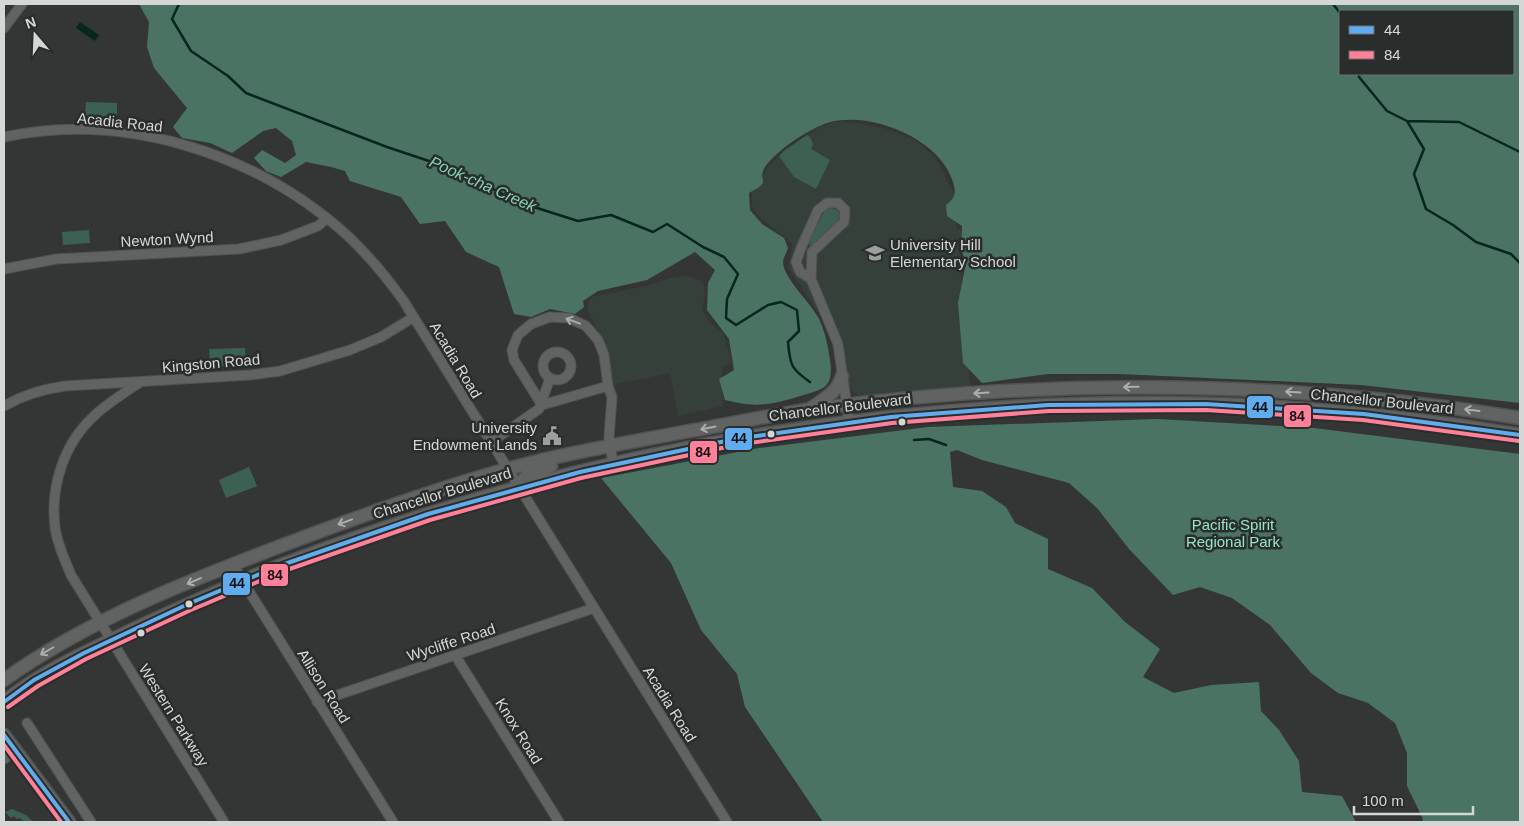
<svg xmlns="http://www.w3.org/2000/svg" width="1524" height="826" viewBox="0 0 1524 826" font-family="Arial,sans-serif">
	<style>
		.built { fill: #36403b }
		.green { fill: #3c6153 }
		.forest { fill: #4a7364; fill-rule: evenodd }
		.water { fill: #06271d }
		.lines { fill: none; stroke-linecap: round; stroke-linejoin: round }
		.stream { stroke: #06271d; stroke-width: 2.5 }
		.minor-casing { stroke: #515252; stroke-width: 11 }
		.secondary-casing { stroke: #515252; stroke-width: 15 }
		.minor { stroke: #616362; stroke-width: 9 }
		.secondary { stroke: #616362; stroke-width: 12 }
		.bus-1-casing { stroke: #292d2b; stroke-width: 8 }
		.bus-2-casing { stroke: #292d2b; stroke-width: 8 }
		.bus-1 { stroke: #60acee; stroke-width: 4 }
		.bus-2 { stroke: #ff8098; stroke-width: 4 }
		.oneway { stroke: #acaead }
		.bus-dot { fill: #d5d7d6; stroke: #292d2b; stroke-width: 2 }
		.labels { text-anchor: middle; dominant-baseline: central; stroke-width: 5; stroke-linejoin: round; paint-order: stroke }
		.street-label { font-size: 15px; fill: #d5d7d6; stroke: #292d2b }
		.poi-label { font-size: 15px; fill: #d5d7d6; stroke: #292d2b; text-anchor: start }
		.park-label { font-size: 15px; fill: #96e3c6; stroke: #292d2b }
		.water-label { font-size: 16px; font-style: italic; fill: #85d2b5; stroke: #292d2b }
		.line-badge { stroke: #292d2b; stroke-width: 2 }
		.pale-badge-label { font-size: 14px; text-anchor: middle; font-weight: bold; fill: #111 }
	</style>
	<rect width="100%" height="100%" fill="#343635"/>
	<path class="built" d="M835,122h16l33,6 31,12 21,18 18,36 3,36h4l1,9h-4l12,147 -105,11 -10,-3 -15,-20 -5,-24 -9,-26 -38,-57 5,-23 -35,-28 -6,-10v-16l17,-24 16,-16 35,-23z
		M686,276l17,5 2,13 -3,15 7,13 14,11 9,30 -10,3 1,40 -45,10 -8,-43 -62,13 -7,-49 -13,-27v-7l4,-6 49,-10 31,-9z"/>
	<path class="green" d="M86,102l31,1v15l-32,-2z
		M807,135l3,2 3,7 -2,5 19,11 -14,29 -22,-12 -15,-21 6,-6z
		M829,208l8,2 2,4 -1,6 -25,25 -3,1 -1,-5 15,-29z
		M89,230l1,13 -27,2 -1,-13z
		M245,348l1,17 -36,2 -1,-18z
		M249,467l8,19 -31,12 -7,-18z
		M12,809l14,6 7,7h-8l-5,-4 -3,1 -3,-3 -3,2 -6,-6z"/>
	<path class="forest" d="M139,4h1381v399l-159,-18 -241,-11h-72l-66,9 -19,-20 -5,-60 8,-40 -5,-14 1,-23 -15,-10 -1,-11c11,-8 10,-14 6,-26 -15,-42 -84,-69 -125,-56 -20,7 -50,27 -62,44 -9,15 9,13 -16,26l1,17 12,14 22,14 4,10c-1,4 -5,10 -5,14 0,16 29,42 36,57 6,12 9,28 11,41 4,28 -6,29 -30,36 -30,9 -44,12 -75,4l-6,-21 15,-9 -5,-31 -22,-29 1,-27 7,-13 -20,-18 -48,28 -49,11 -15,10 1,6 -9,7 -25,-5 -19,8 -17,-3 -15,-47 -33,-15 -21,-31 -25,3 -19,-27 -51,-16 -5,-10 -14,-4 -25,-5 -25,15 -15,-6 -12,-13 8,-8 23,13 11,-8 -4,-14 -16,-13 -13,3 -31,22 -22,-10 -28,-5 -9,-11 14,-19 -33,-40 -7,-21 2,-25zM1340,11h173v63h-173z
		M1157,419l157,9 206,26v368h-98l1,-3 -16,-33v-33l-12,-30 -27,-20 -30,-10 -27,-20 -41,-48 -38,-27 -32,-11 -27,8 -44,-46 -32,-41 -28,-25 -87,-23 -25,-10 -7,2 3,35 29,4 24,16 9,16 33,16v30l44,19 33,34 35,27 -17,28 31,16 37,-8 48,-3 2,29 18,19 20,31 3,31 40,4 14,26h-533l-78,-115 -8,-33 -36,-44 -30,-67 -70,-85 158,-30 169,-21z"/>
	<path class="water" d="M80,22l19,13 -4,6 -19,-13z"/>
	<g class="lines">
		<path class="stream" d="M179,4l-7,15 19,32 37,25 18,17 141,54 75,25 53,29 63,20 33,-6 42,17 14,-8 36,23 21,10 14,17 -11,25 -1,19 10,7 32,-20 13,-3 16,8 2,21 -11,11c2,23 3,27 22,40
			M1333,4l7,9
			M1359,74v3l28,34 20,10 17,28 -10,25 12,35 27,16 23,17 35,12 9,9
			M1407,121l52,1 61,30
			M914,440l15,-1 17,6"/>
		<g class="minor-casing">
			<path id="minor" d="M4,28l18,-24
				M4,137c122,-26 254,17 345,100 20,19 38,41 54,63l324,522
				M4,269l52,-10 183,-10 42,-9 37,-14 9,-8
				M811,279l-11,-7 -4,-10 5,-14 17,-38 9,-7h11l7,7 -1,12 -32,30 -1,27 27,65 11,77
				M543 366a14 14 0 1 1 28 0a14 14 0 1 1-28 0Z
				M139,383c-15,10 -31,20 -44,32 -31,28 -45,71 -40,112 2,17 10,33 16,48l153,247
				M542,405l-28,-45 -2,-10 6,-15 13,-11 19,-7 19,1 17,8 12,14 6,15 4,31 4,11 -3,40 4,27
				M542,405l66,-19
				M4,406c19,-11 40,-17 61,-20l185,-11 30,-4 70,-21 31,-13 33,-20
				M491,442l48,-33 11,-31
				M233,564l9,16 151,242
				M455,655l104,167
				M317,702l277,-94
				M27,723l64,99
				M4,759l11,-8"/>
		</g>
		<g class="secondary-casing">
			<path id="secondary" d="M810,409c14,-10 28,-17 32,-33
				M519,486l9,-12 23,-8
				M4,680c86,-62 192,-102 290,-139 69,-26 139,-51 210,-71 60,-17 123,-27 185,-39 41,-7 82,-16 124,-22 235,-31 474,-29 707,9
				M4,702c38,-31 86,-52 130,-73 48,-22 96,-44 145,-63 392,-151 826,-203 1241,-131
				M4,735l65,87"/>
		</g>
		<use href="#minor" class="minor"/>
		<use href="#secondary" class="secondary"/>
		<g class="bus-1-casing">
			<path id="bus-1" d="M4,702l30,-22 50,-27 104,-49 91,-38 149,-52 152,-42 155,-33 156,-22 157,-12 158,-1 158,10 156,21
				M4,735l65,87"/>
		</g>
		<g class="bus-2-casing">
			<path id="bus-2" d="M8,707l30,-21 48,-27 105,-49 90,-38 149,-52 151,-42 155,-33 156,-22 157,-12 157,-1 157,10 156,21
				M4,745l57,77"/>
		</g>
		<use href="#bus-1" class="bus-1"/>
		<use href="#bus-2" class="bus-2"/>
	</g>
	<defs><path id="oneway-shaft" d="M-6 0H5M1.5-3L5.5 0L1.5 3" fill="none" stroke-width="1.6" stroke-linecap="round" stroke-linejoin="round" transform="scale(1.25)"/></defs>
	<g class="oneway">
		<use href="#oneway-shaft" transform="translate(573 321) rotate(-160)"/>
		<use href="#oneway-shaft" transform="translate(1131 387) rotate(179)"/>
		<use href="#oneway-shaft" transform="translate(1293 392) rotate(-177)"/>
		<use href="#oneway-shaft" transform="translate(981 393) rotate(176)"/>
		<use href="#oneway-shaft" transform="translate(1472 410) rotate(-173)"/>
		<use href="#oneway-shaft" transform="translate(708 428) rotate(169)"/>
		<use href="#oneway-shaft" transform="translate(345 522) rotate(160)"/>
		<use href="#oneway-shaft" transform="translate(194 581) rotate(157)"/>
		<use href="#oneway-shaft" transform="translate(47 651) rotate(150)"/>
	</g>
	<defs>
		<g id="school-bare" transform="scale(1.5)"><path d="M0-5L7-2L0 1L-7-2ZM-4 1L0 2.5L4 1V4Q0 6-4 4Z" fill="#9d9f9e" stroke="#292d2b" stroke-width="2.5" paint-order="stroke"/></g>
		<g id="civic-bare" transform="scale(1.5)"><path d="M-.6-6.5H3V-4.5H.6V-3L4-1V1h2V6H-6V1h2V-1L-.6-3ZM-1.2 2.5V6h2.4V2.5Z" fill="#9d9f9e" stroke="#292d2b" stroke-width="2.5" paint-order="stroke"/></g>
	</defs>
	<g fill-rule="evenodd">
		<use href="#school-bare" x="875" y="253"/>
		<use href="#civic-bare" x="552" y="436"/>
	</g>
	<g class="bus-dot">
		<circle cx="902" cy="422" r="4.5"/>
		<circle cx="771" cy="434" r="4.5"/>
		<circle cx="189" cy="604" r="4.5"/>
		<circle cx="141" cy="633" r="4.5"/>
	</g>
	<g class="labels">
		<g class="street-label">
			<text transform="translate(120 122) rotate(6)">Acadia Road</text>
			<text transform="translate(167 239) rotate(-3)">Newton Wynd</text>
			<text transform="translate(456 360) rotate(59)">Acadia Road</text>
			<text transform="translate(211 363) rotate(-5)">Kingston Road</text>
			<text transform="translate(1382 401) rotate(6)">Chancellor Boulevard</text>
			<text transform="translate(840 407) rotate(-7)">Chancellor Boulevard</text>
			<text transform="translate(442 493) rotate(-17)">Chancellor Boulevard</text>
			<text transform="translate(451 642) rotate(-18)">Wycliffe Road</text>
			<text transform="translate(324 686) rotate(58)">Allison Road</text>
			<text transform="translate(670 704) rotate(58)">Acadia Road</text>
			<text transform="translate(174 715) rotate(58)">Western Parkway</text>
			<text transform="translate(519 731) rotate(58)">Knox Road</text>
		</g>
		<g class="poi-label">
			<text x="890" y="244">University Hill<tspan x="890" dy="17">Elementary School</tspan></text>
			<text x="537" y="427" text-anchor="end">University<tspan x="537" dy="17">Endowment Lands</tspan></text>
		</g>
		<g class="park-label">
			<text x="1233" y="524">Pacific Spirit<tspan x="1233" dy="17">Regional Park</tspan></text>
		</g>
		<g class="water-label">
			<text transform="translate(483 184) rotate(24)">Pook-cha Creek</text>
		</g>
	</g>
	<g class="line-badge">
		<rect x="1246" y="395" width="28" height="24" rx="5" fill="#60acee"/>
		<rect x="1283" y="404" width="29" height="24" rx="5" fill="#ff8098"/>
		<rect x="724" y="427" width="29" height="24" rx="5" fill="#60acee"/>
		<rect x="689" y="440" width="29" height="24" rx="5" fill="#ff8098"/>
		<rect x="260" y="563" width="29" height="24" rx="5" fill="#ff8098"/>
		<rect x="222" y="572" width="29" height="24" rx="5" fill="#60acee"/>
	</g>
	<g class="pale-badge-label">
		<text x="1260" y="412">44</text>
		<text x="1297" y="421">84</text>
		<text x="739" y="443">44</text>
		<text x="703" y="457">84</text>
		<text x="275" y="580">84</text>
		<text x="237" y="588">44</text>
	</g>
	<rect width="1524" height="826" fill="none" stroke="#d5d7d6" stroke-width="10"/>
	<rect x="1339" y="10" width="175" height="65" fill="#292d2b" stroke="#6e716f"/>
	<rect x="1349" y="26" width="25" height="8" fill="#60acee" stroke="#6e716f"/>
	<text x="1384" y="35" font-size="15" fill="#d5d7d6">44</text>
	<rect x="1349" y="51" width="25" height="8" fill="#ff8098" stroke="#6e716f"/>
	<text x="1384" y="60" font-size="15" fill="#d5d7d6">84</text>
	<g transform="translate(35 35) rotate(341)" stroke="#292d2b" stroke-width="4" paint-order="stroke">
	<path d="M0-4L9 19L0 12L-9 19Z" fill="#d5d7d6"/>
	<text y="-8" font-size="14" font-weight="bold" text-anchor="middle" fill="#d5d7d6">N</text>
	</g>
	<path d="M1354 806v8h119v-8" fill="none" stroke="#d5d7d6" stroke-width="2.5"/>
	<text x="1362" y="806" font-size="15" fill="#d5d7d6" stroke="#292d2b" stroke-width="4" paint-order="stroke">100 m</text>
</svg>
